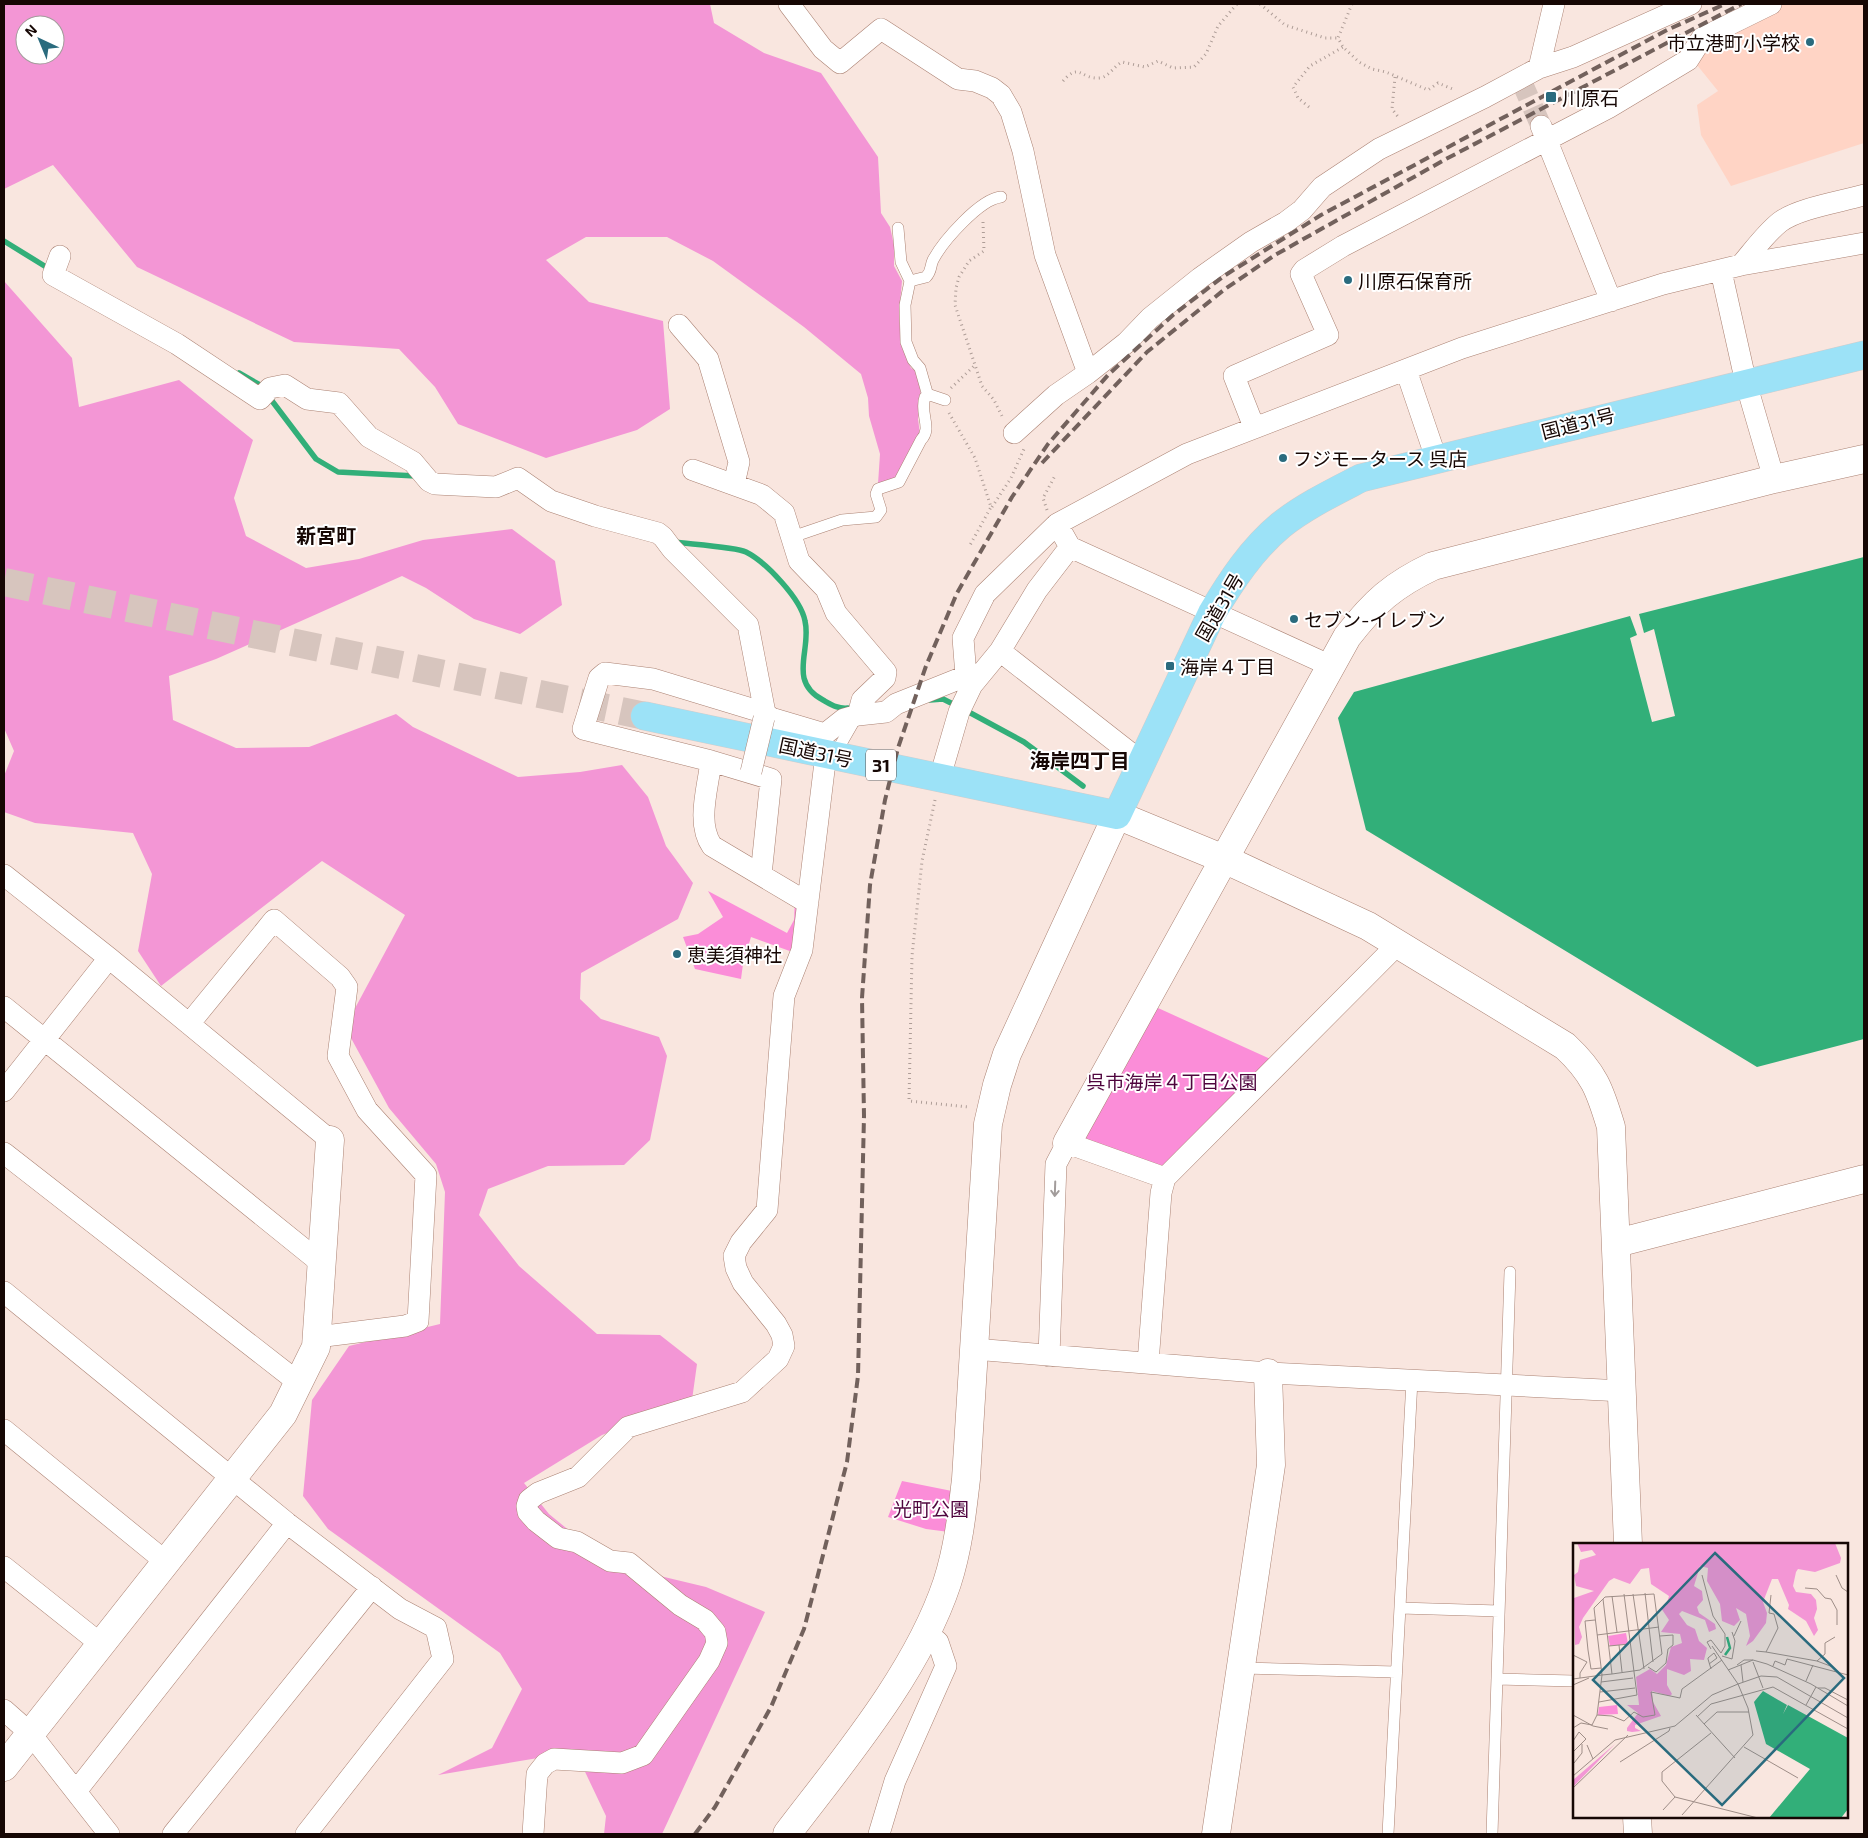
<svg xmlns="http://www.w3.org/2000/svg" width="1868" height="1838" viewBox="0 0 1868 1838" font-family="'Exo 2','Noto Sans JP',sans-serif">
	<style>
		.built { fill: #ffd4c5 }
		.green { fill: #fb8dd8 }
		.forest { fill: #f396d5; fill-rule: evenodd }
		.water { fill: #32af79 }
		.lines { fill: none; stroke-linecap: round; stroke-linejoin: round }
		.stream { stroke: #32af79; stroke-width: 5.5 }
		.minor-tunnel { stroke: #d7c5be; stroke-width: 21; stroke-dasharray: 21 11; stroke-linecap: butt }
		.trunk-tunnel { stroke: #d7c5be; stroke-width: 28; stroke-dasharray: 28 14; stroke-linecap: butt }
		.service-casing { stroke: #ab8273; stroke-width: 12 }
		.minor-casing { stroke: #ab8273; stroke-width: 22 }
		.tertiary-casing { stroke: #ab8273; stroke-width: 29 }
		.trunk-casing { stroke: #d0cdcd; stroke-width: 29 }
		.path { stroke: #ae9d97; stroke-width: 3; stroke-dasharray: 1 4; stroke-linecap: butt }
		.service { stroke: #fff; stroke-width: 11 }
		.minor { stroke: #fff; stroke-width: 21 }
		.tertiary { stroke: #fff; stroke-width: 28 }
		.trunk { stroke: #9ce2f7; stroke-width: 28 }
		.rail { stroke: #72615c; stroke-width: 4; stroke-dasharray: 10 5; stroke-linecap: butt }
		.minor-bridge-casing { stroke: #ab8273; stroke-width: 22; stroke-linecap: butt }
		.minor-bridge { stroke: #fff; stroke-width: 21 }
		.oneway { stroke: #a29c9b }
		.poi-dot { fill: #2a6b7e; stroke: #fff; stroke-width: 2 }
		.labels { text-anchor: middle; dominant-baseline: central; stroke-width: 4; stroke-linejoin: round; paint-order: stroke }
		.shield { fill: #fff; stroke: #5c514f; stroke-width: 1 }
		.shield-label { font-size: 18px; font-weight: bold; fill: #160704 }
		.poi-label { font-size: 19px; fill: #160704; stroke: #fff; text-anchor: start }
		.street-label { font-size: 19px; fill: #160704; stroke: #fff }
		.park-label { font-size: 19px; fill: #4f053e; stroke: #fff }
		.neighbourhood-label { font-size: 20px; font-weight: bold; fill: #160704; stroke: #fff }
		.inset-river { fill: none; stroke: #32af79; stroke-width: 2.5 }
		.inset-road { fill: none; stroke: #9e8d87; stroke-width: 1 }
		.view { fill: #2a6b7e; fill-opacity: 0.15; stroke: #2a6b7e; stroke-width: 2.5 }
		.inset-edge { fill: none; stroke: #160704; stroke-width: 2.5 }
	</style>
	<rect width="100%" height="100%" fill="#f9e6df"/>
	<path class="built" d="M1783,4h81v139l-133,43 -30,-51 -4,-30 21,-14 -21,-26 13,-26z"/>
	<path class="green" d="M708,891l79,42 7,-13 1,-21 10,5 -7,50 -47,-17 -8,27 -2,15 -46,-10 -12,-32 15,-3 25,-17z
		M1147,1003l130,59 -113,113 -93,-33z
		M902,1481l60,12 -5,40 -31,-4 -38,-12z"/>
	<path class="forest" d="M4,4h706l4,19 50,30 57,20 57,84 3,56 9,14 4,18v21l8,15 -3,33 2,31 10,23 8,5 2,25 -3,21 2,15 -20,43 -22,7 2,-30 -11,-38 -1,-18 -7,-24 -57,-47 -91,-66 -46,-24h-81l-40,23 43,42 74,19 7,88 -33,21 -91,28 -88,-34 -23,-37 -36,-38 -105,-7 -157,-75 -84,-102 -49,24zM25,25h30v30h-30z
		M4,281l68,77 7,49 100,-27 74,60 -19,58 12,38 60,32 53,-9 64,-19 89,-11 43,32 7,44 -42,29 -46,-15 -48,-31 -24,-12 -186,83 -47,17 4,44 63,28 73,-1 87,-33 17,13 105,50 62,-5 42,-7 26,32 18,49 27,37 -15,36 -97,54 -1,26 21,20 58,18 8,19 -17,84 -26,25 -76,1 -60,23 -9,26 40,51 78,68 63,1 37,29 -5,36 -90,35 -78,48 25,31 61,50 96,23 59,25 -103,222h-58l2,-18 -28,-59h-34l-106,18 54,-27 30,-59 -22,-36 -172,-124 -25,-33 9,-96 37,-54 91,-22 5,-132 -9,-28 -47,-56 -44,-81 60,-112 -83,-54 -161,125 -23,-35 14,-77 -19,-41 -98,-10 -31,-11v-36l10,-25 -10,-23z"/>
	<path class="water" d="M1864,557v482l-107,28 -391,-237 -28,-112 16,-26 276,-76 7,19 -7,3 22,84 23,-6 -21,-87 -10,4 -5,-19z"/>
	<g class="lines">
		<path class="stream" d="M4,241l47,29
			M239,373l21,12 56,74 22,13 78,4
			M674,542c14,2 62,5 72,10 20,10 55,47 59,69 7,29 -18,60 18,79 9,5 15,9 25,8
			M930,700l13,-1 14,7
			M965,710l59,32 59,44"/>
		<path class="minor-tunnel" d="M1520,78l21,48"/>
		<path class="trunk-tunnel" d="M4,582l641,134"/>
		<g class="service-casing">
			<path id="service" d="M898,228l3,34 9,19 -5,24 1,37 7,18 7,8 8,28
				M910,281l16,-4c6,-6 4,-11 7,-17 10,-19 47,-61 68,-63
				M792,537l50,-17 34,-3 5,-7 -5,-16 2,-5 21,-7 22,-42c12,-12 -2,-27 4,-43l5,-2 15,5
				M834,756l23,-40
				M1400,1608l99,3
				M1241,1668l155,4
				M1497,1679l77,2
				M1388,1834l24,-454
				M1492,1834l18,-562"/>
		</g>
		<g class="minor-casing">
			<path id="minor" d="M789,4l34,45 17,14 41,-34 77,50 17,2 17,7 9,7 10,17 12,39 22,104 43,118 -32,22 -42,38
				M1539,68l34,-11 118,-53
				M1541,126l70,175
				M60,256l-7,19 124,69 83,55 10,-11 15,-3 22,14 32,4 30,34 44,25 16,19 6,3 61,3 22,-9 33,23 44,15 63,17 5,4 9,12 76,76 17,88 -112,-34 -48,-6 -6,5 -16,51 128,32
				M1741,265c12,-14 24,-31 39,-43 19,-14 60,-20 84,-27
				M1721,271l25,112 28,96
				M679,325l29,34 31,103 -5,22
				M1406,370l30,88
				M1088,373l38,-30 24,-25 50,-40 51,-36 35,-20 16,-12 20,-23 57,-38 106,-52 54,-29 15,-64
				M1254,427l-20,-51 94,-41 -27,-61 3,-4 39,-24 265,-138 80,-48 14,-22 69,-34
				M693,470l69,25 22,18 15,48 27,28 10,24 50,59 -1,6 -23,22 -4,15 -14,4 -19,15 -54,-16 -6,-5 -1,5
				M1000,651l143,112
				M1331,666l-261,-119 -13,-23 130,-70 275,-106 201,-64 78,-19 123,-22
				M972,685l-6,-9 -3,-38 22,-44 72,-70
				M858,715l28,-3 10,-8 70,-28
				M940,777l19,-65 13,-27 28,-34 37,-61 33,-43
				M4,875l105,83 221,182
				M761,875l10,-96 -60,-18c-3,27 -15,62 1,85l96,57
				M4,1007l317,256
				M189,1024l85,-104 66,57 7,10 -9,69 29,54 59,65 -8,146 -13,5 -88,11
				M4,1091l105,-133
				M4,1153l295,230
				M4,1292l283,231 113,86 36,19 7,31 -137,175
				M974,1349l294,24 355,18
				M1049,1356l7,-192 11,-21 98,35
				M1148,1363l13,-170 4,-15 233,-234
				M4,1430l162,132
				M4,1567l98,78
				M4,1710l26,23 79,101
				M77,1790l210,-267
				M173,1834l199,-247
				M533,1834l4,-60 8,-10 9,-5 68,4 21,-8 66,-94 8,-18 -2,-11 -10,-12 -25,-15 -51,-42 -19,-2 -33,-19 -19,-4 -22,-17 -8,-9 -1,-6 2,-6 9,-7 40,-16 50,-50 114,-35 36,-33 6,-13 -2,-11 -6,-11 -33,-41 -7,-15 -2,-12 7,-14 26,-32 17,-214 18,-46 24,-196
				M879,1834l16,-53 51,-115 -8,-24 -12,-10"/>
		</g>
		<g class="tertiary-casing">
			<path id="tertiary" d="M1067,1143l280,-506c27,-35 46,-52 86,-71l341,-87 90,-20
				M1617,1243l247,-64
				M4,1767l279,-353 33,-67 14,-207
				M1637,1817l1,17
				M787,1834c57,-75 130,-161 160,-251 11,-34 15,-69 19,-104l22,-355 9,-39 10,-31 110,-239 107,44 144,67 197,120c29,27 35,44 46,81l17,417
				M1216,1834l55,-369 -3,-92"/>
		</g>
		<g class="trunk-casing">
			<path id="trunk" d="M645,716l472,99 95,-202c19,-32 40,-64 69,-88 24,-19 53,-33 80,-47l503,-123"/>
		</g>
		<path class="path" d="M1260,4l25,21 40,13h13
			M1352,4l-14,34 5,9 16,15 13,7 14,3 42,18 10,-7 17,7
			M1395,77l-3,32 7,9
			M1063,81c17,-19 17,-2 36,-3 9,0 15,-12 23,-16l23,5 13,-6 15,7 21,-1 12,-13 12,-28 19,-22
			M1309,107l-11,-9 -5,-11 17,-21 33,-19
			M983,222l1,29 -15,10 -10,16 -3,11 -1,17 27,81 12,14 9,18
			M951,388l23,-22
			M949,413l26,45 16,49 -22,40
			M992,507l19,-29 13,-29
			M1047,510l-4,-12 13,-24
			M935,800l-13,61 -10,95 -3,145 60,6"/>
		<use href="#service" class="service"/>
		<use href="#minor" class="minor"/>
		<use href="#tertiary" class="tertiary"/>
		<use href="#trunk" class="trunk"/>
		<path class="rail" d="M1042,463l105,-111 78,-63 50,-34 171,-96 295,-155
			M695,1834l20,-27 56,-100 33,-78 43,-167 11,-86 6,-260 -2,-118 8,-113 15,-85 13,-52 28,-82 31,-73 55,-96 36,-53 60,-69 65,-60 51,-39 97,-61 346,-185 58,-26"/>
		<g class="minor-bridge-casing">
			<path id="minor-bridge" d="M751,772l13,-54"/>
		</g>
		<use href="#minor-bridge" class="minor-bridge"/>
	</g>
	<defs><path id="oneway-shaft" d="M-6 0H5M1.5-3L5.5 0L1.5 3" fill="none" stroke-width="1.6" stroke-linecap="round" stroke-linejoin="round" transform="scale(1.25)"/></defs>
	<use class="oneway" href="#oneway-shaft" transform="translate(1055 1189) rotate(92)"/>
	<g class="poi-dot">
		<circle cx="1810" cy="42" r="5"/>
		<rect x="1545" y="91" width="12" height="12" rx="2.5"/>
		<circle cx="1348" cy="280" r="5"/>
		<circle cx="1283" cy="458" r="5"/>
		<circle cx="1294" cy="619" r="5"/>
		<rect x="1165" y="661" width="10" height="10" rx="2.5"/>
		<circle cx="677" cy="954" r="5"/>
	</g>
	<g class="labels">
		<rect class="shield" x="866" y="749.5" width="30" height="31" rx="4"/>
		<g class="shield-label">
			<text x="881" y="765">31</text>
		</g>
		<g class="poi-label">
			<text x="1800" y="42" text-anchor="end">市立港町小学校</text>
			<text x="1562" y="97">川原石</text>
			<text x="1358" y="280">川原石保育所</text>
			<text x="1293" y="458">フジモータース 呉店</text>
			<text x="1304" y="619">セブン-イレブン</text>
			<text x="1180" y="666">海岸４丁目</text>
			<text x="687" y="954">恵美須神社</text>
		</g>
		<g class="street-label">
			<text transform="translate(1578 423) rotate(-14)">国道31号</text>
			<text transform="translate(1219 607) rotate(-60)">国道31号</text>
			<text transform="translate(816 752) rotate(12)">国道31号</text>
		</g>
		<g class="park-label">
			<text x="1172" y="1081">呉市海岸４丁目公園</text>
			<text x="931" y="1508">光町公園</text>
		</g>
		<g class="neighbourhood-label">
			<text x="326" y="535">新宮町</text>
			<text x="1080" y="760">海岸四丁目</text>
		</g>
	</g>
	<g transform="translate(1573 1543)">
		<rect width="275" height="275" fill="#f9e6df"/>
		<path d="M53,90l2,11 -18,2 -2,-10zM44,162l1,9 -20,1 1,-8z" fill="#fb8dd8"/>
		<path d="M4,0h258l6,15 -1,5 -25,9 -17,-3 -2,3 -3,14 3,6 15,2 5,6 1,9 -3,9 4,12 -4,6 -8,-15 -18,-12 1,-4 -11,-26h-6l-9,23 4,11 -1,10 -13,18 -7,5 4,-10 -4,-22 -10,-6 4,12 -6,6 -12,-5 -2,-17 -13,-23 1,-13 -8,-2 -6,20 8,5 1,9 -6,7 2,6 16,11 1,5 -7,3 -4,-12 -23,-9 -3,3 8,11 8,4 4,12 8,7 -3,12 -14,-1 1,12 -7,4 -17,-6v16l5,9 -2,2 -18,-5 1,11 8,14 -26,9v3l6,3 -9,1 -5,-1v-3l11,-15 -11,-8h12l-3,-28 14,-8 7,5 9,-9 5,-18 11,-4 -2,-9 -19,-2 8,-12 -8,-12 5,-2 3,-10 -18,-12 -2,-16 -8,1 -11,15 -16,-6 -5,3 -26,37 -4,9 3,10 -3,7 -4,1 -1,-47 20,-7 -18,-5 -2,-11 4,-3 2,-12 16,-5 -4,-5 -11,2zM42,201l-9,9 -33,34v-7z" fill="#f396d5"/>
		<path d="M190,148l24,14 -4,9 5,-9 60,33v71l-7,9h-72l41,-49 -44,-25 -12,-42z" fill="#32af79"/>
		<path class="inset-river" d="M152,112l5,-7 -3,-11"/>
		<path class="inset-road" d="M129,32l11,41 12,18v12l-4,7 -10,-13 -4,2 4,7M263,32l6,13 6,4M232,45l12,1 8,9 6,1 6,11v15M72,50l8,69M60,51l11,75M39,53l5,36M30,56l9,75M22,77l-10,1 3,29 3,19 10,-1M24,92l62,-8M161,93l7,-15M46,102l3,27M36,103l20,-2M139,103l26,38 23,-8 16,1 71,41M183,108l10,1 12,-24 -4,-14 -5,-1 2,-18M193,109l51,9 8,-7v-11l10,-6M0,112l14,7 -7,11v5M149,113l10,3 3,-18 -3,-9M244,118l16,6M180,119l10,26M136,121l8,-6 -3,-5 -6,5v1l3,10M164,122l7,-5h9M168,122l2,17M200,123l2,-5 10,4 2,-6 61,16M75,124l8,5 10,-9 2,-14 5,-4v-10l-13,1M155,127l25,-10 14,4 44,20 37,22M0,136l29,-4 10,-1 28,-4 22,-16 -8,-60 -49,3 -11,11 8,67 -5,40 -5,10 -11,-2 -8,5M233,138l7,-16M28,139l32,-4M0,142l16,-7M245,145h7l23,12M27,149l35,-4M26,159l38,-7 -13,-101M233,162l10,-18M0,172l20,11 15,3M24,172l15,1 12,5 10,-9 9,5 12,-2 -4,-23 29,6 2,-9 40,-29M123,172l39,43M124,174l14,-13 62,-17 75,42M131,181l13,-12h32M138,190l-49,39v9l13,16 83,21M0,198l6,-9 7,7 -13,13M14,202l6,14M171,204l54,31M47,219l49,-31 1,-3M1,220l8,-10v-9M0,233l42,-36 60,-14 37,-31 26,-11 10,24 5,27 -71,80M0,245l55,-53M90,267l12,-13"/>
		<path class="view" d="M142,10l129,125 -122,127 -129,-125z"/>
		<rect width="275" height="275" class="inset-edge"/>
	</g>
	<rect width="1868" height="1838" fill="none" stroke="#160704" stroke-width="10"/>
	<g transform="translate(40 40) rotate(316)"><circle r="24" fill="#ffffff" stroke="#a29c9b"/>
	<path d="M0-4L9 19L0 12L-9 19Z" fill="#2a6b7e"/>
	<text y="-8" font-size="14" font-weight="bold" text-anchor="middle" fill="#160704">N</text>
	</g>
</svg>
